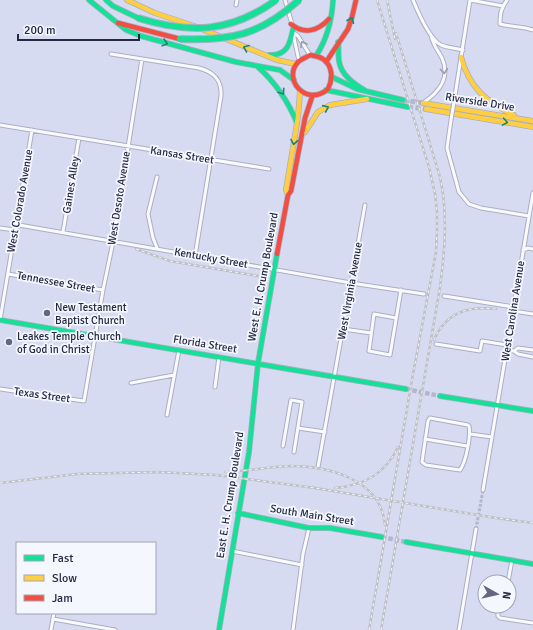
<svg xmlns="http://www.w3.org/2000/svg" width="533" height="630" viewBox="0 0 533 630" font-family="Signika,sans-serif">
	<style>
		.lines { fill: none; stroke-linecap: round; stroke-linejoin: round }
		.street-tunnel { stroke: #b3b7ce; stroke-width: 3; stroke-dasharray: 3 1.5; stroke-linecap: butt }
		.secondary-tunnel { stroke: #b3b7ce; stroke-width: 4.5; stroke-dasharray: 4.5 2; stroke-linecap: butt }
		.primary-tunnel { stroke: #b3b7ce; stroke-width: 5; stroke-dasharray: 5 2.5; stroke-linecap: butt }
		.street-casing { stroke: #abaec4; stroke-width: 5 }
		.fast-casing { stroke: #abaec4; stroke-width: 6 }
		.slow-casing { stroke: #abaec4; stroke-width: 6 }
		.jam-casing { stroke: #abaec4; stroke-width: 6 }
		.street { stroke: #f9fafd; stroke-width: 3 }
		.fast { stroke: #16e098; stroke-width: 4.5 }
		.slow { stroke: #ffcf43; stroke-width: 4.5 }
		.jam { stroke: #f24e42; stroke-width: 4.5 }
		.rail-casing { stroke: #bec0c6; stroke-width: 2.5 }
		.rail { stroke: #f5f7fe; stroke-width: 1; stroke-dasharray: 3; stroke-linecap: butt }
		.street-bridge-casing { stroke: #abaec4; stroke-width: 5; stroke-linecap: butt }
		.fast-bridge-casing { stroke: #adb1c7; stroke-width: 8; stroke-linecap: butt }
		.street-bridge { stroke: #f9fafd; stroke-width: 3 }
		.fast-bridge { stroke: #16e098; stroke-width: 6 }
		.oneway { stroke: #1d846d }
		.oneway2 { stroke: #999ca9 }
		.poi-dot { fill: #63677f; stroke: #f5f7fe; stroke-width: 1.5 }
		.labels { text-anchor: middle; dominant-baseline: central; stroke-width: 3.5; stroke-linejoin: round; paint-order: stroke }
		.street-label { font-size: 11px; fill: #242942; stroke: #f5f7fe }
		.poi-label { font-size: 11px; fill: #242942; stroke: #f5f7fe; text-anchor: start }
	</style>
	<rect width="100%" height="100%" fill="#d7dbf1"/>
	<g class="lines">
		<path class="street-tunnel" d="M476,529l7,-39"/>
		<path class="secondary-tunnel" d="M406,389l34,7
			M382,537l24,5"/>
		<path class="primary-tunnel" d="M403,100l20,3
			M408,107l18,2"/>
		<g class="street-casing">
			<path id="street" d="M285,0l7,24
				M413,0c5,12 16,39 28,45 7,3 15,3 22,5
				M470,0l33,6
				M507,0c-6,8 -7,14 -7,24 11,3 22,2 33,6
				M236,5l1,-5
				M294,33l4,3 12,19
				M294,35v3l5,23
				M111,54l88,14c15,4 23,12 22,28l-26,160
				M454,102l16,-102
				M423,103c16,-11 28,-25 19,-45 -5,-9 -9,-13 -11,-23
				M451,120l-4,28 12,44 10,12 12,4 48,8
				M0,125l269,44
				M0,228l15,2 4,-5 332,58 73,11
				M63,232l16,-94
				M157,248l-4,-10 -5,-24 9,-37
				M523,250l5,-2 5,1
				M8,274l95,16
				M444,296l70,11
				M513,311l20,3
				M396,318l-22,-4 -5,37 21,4 11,-65
				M0,320l32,-190
				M343,329l28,4
				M436,344l44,7 2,-10 25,4
				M507,350l7,1 4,3 15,3
				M514,351l4,-3 15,2
				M131,383l43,-8
				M215,387l4,-30
				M0,389l84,12 19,-111 10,-48 29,-183
				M167,415l12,-65
				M430,418l38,7 1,1c2,10 -3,36 -9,44l-34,-5 -4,-3 6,-41z
				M298,428l27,4
				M470,434l22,3
				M425,439l42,7
				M283,446l8,-46 11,2 -8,50
				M318,467l47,-262
				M483,490l50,-297
				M232,551l70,14
				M508,582l4,-22
				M498,606v10l2,2 33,5
				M53,619l62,11
				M51,630l3,-17
				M293,630l10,-76 6,-26
				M459,630l17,-101"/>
		</g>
		<g class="fast-casing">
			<path id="fast" d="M89,0l37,30 15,6 95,26 44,8 14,10
				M106,0l7,6 25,12
				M338,42c1,6 0,13 1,19 2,14 15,23 27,30
				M269,55c18,1 21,-11 24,-26
				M316,56c11,-17 16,-36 17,-56
				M258,67c18,16 30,34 39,56
				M332,77l25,12 46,11
				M326,90l82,17
				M0,320l406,69
				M440,396l93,15
				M238,513l71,15h21l52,9
				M406,542l127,22
				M219,630l30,-178 9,-89 19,-109"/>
		</g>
		<g class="slow-casing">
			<path id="slow" d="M127,0l28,13 42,14 80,33 19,4
				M461,57c8,30 25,45 53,58
				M423,103l110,18
				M426,109l107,18
				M305,132l13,-20 12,-7 37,-6
				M288,195l-2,-5 12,-73 2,-25"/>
		</g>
		<g class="jam-casing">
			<path id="jam" d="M118,23l62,16
				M291,24c13,11 27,7 38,-5
				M310,55c4,1 9,1 13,4 10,7 10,20 5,30 -22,19 -47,-11 -29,-28 3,-2 8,-4 11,-6z
				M326,62l22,-33 4,-12 4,-17
				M277,254l11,-59 3,-4 14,-73 7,-21"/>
		</g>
		<use href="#street" class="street"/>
		<use href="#fast" class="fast"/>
		<use href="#slow" class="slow"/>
		<use href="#jam" class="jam"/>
		<g class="rail-casing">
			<path id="rail" d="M387,0l8,39
				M136,249l34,12 94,16
				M434,340c12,-28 34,-34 62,-31
				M225,472c22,-1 43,-5 65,-6 38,0 91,13 95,59
				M0,483l77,-9 81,-2 58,3 99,13 181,30 37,5
				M335,488c28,-2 51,-15 63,-41
				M369,630l44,-256 23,-122 1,-21v-19l-2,-18 -6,-27 -52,-167
				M381,630l59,-343c5,-37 8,-73 0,-110l-44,-144"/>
		</g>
		<use href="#rail" class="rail"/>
		<g class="street-bridge-casing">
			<path id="street-bridge" d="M451,120l3,-18"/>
		</g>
		<g class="fast-bridge-casing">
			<path id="fast-bridge" d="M138,18c52,16 93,15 138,-18
				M180,39c51,2 80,-4 119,-39"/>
		</g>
		<use href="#street-bridge" class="street-bridge"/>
		<use href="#fast-bridge" class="fast-bridge"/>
	</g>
	<defs><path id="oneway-chevron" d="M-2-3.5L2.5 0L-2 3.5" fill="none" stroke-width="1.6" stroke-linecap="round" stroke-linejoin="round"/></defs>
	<g class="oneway">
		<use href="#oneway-chevron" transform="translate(351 20) rotate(-68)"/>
		<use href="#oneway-chevron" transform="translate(165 43) rotate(15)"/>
		<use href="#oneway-chevron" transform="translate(246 48) rotate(-159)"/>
		<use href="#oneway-chevron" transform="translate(282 92) rotate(56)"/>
		<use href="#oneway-chevron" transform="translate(326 108) rotate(-24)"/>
		<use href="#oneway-chevron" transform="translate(505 122) rotate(10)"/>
		<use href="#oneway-chevron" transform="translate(294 142) rotate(100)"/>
	</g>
	<g class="oneway2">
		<use href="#oneway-chevron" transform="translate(303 44) rotate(-119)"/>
		<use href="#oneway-chevron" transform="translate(444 71) rotate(85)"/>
	</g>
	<g class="poi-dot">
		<circle cx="47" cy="313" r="4"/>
		<circle cx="9" cy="342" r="4"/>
	</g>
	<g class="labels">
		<g class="street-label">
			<text transform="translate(480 102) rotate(9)">Riverside Drive</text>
			<text transform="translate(182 155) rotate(9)">Kansas Street</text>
			<text transform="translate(71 185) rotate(-81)">Gaines Alley</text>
			<text transform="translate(119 198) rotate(-81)">West Desoto Avenue</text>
			<text transform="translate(20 201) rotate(-80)">West Colorado Avenue</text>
			<text transform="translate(211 258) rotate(10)">Kentucky Street</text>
			<text transform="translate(263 277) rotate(-80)">West E. H. Crump Boulevard</text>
			<text transform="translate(56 282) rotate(10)">Tennessee Street</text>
			<text transform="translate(350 291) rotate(-80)">West Virginia Avenue</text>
			<text transform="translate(513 311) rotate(-81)">West Carolina Avenue</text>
			<text transform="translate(205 344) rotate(9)">Florida Street</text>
			<text transform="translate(42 395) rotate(8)">Texas Street</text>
			<text transform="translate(230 495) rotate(-81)">East E. H. Crump Boulevard</text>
			<text transform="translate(312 515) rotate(9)">South Main Street</text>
		</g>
		<g class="poi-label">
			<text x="55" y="307">New Testament<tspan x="55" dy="13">Baptist Church</tspan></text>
			<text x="17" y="336">Leakes Temple Church<tspan x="17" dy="13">of God in Christ</tspan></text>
		</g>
	</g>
	<rect x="16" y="542" width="140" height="72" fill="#f5f7fe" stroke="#a1a5b3"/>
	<rect x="24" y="555" width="20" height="6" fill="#16e098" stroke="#a1a5b3"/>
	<text x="52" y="562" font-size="12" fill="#242942">Fast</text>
	<rect x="24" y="575" width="20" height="6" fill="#ffcf43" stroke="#a1a5b3"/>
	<text x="52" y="582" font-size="12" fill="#242942">Slow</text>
	<rect x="24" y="595" width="20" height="6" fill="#f24e42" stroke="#a1a5b3"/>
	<text x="52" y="602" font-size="12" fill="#242942">Jam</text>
	<g transform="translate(497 594) rotate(98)"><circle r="19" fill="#f5f7fe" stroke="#a1a5b3"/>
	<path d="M0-3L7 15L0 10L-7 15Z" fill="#63677f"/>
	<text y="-6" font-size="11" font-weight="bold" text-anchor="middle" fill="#242942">N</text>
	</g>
	<path d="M18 34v6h121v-6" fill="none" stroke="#242942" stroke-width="2"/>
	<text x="24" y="34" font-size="12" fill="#242942" stroke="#f5f7fe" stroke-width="3" paint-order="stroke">200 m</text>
</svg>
